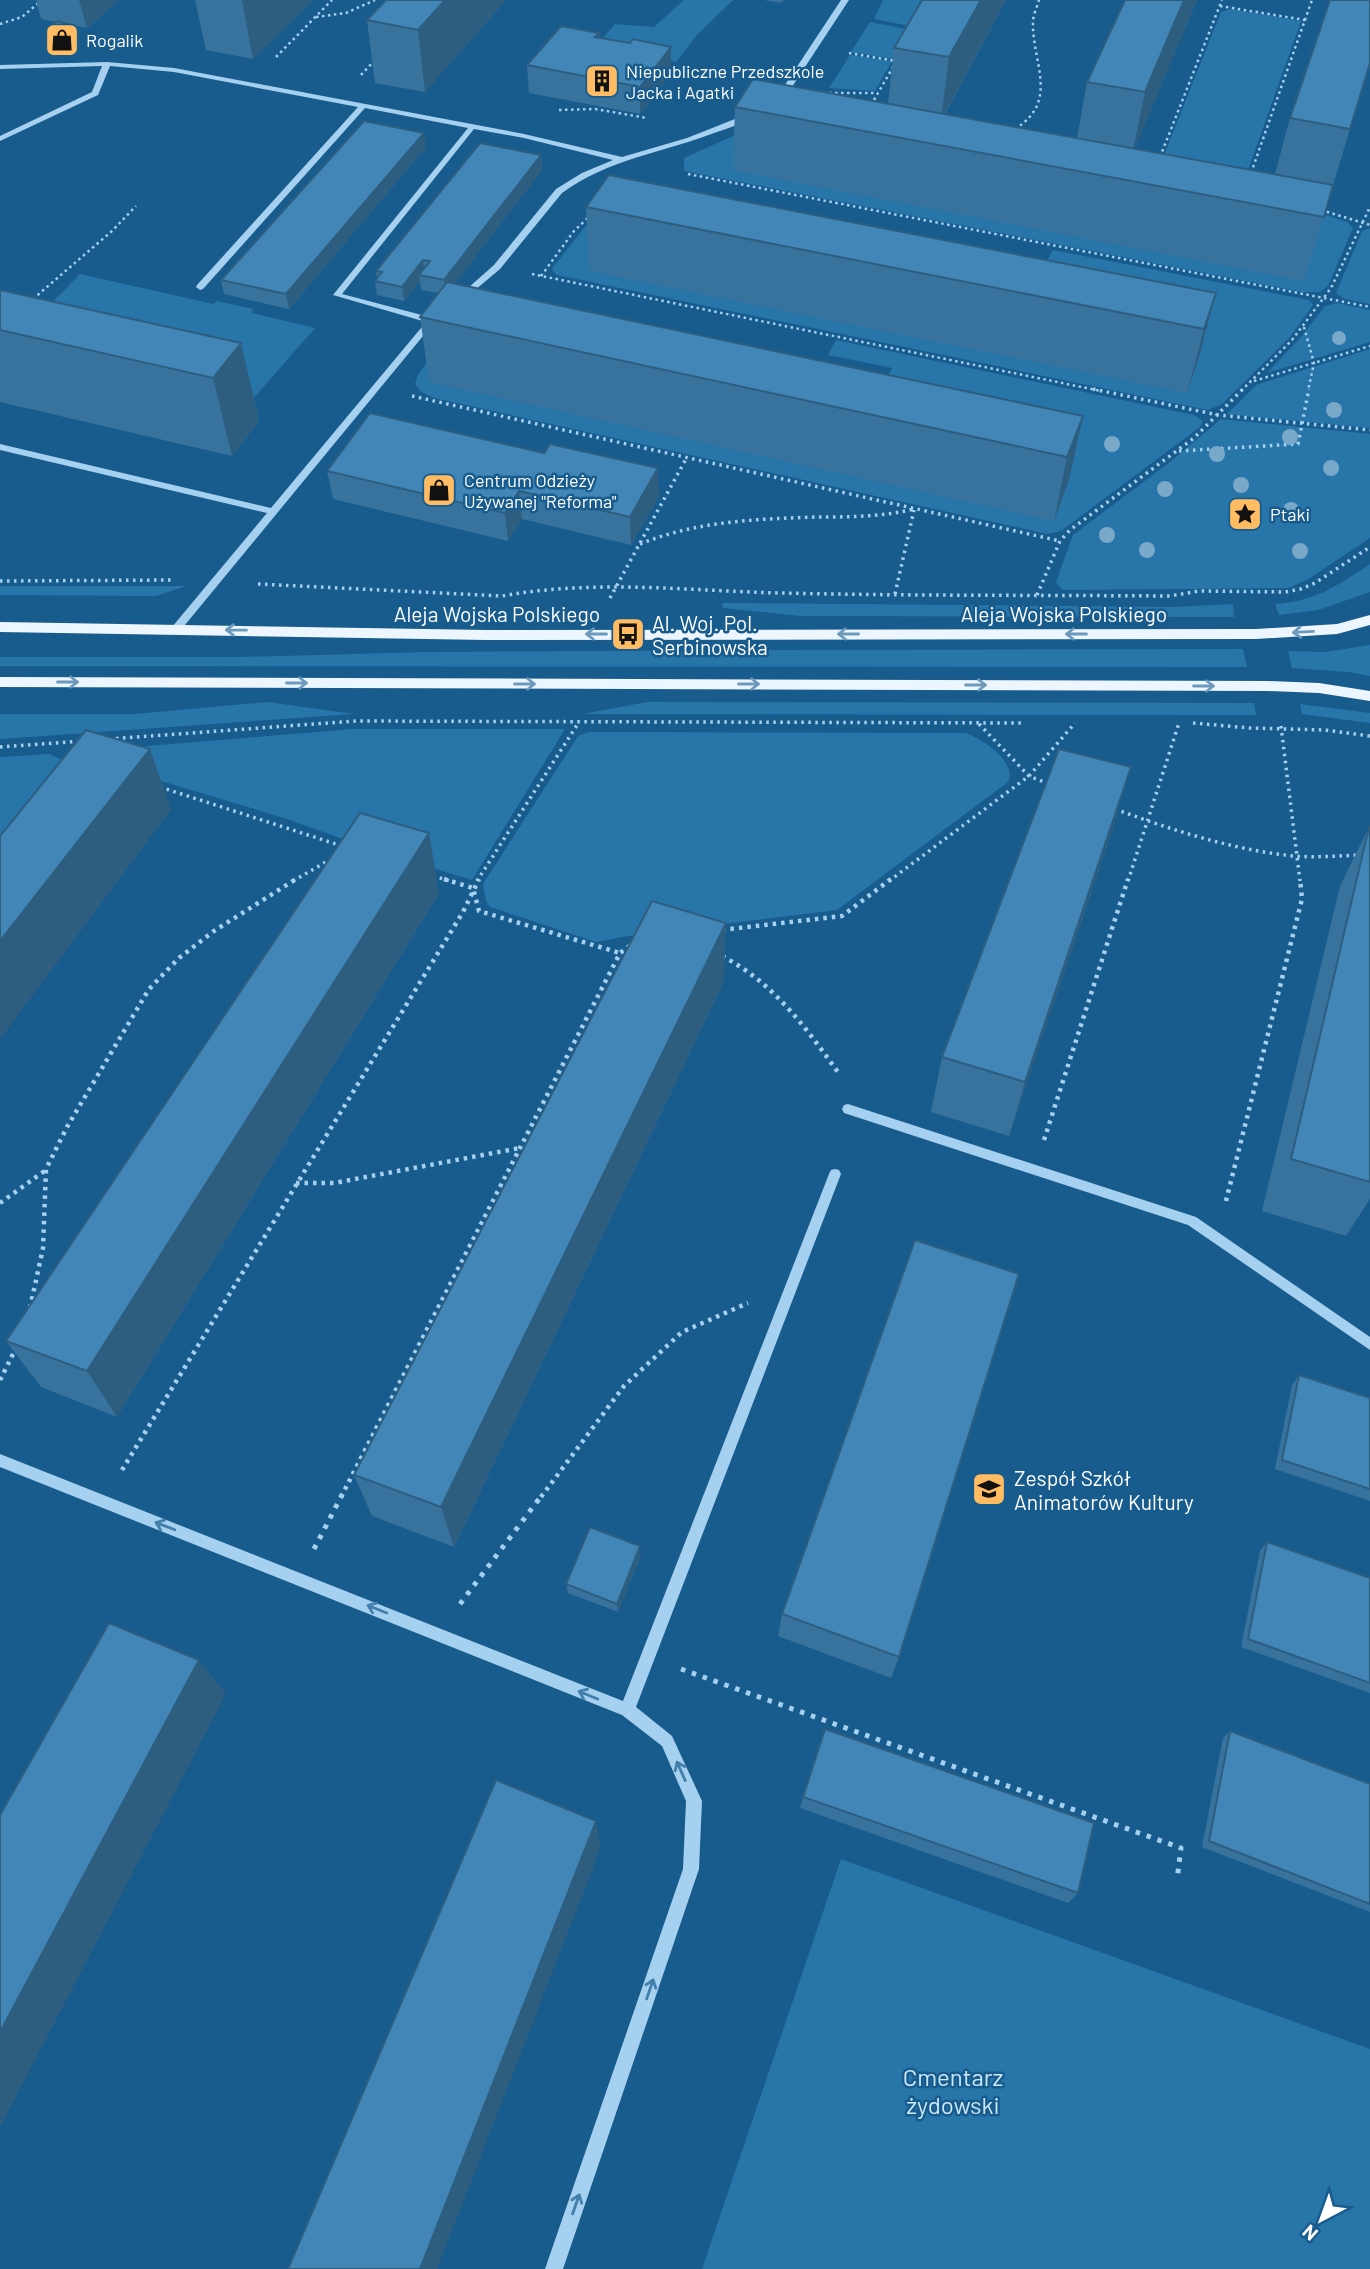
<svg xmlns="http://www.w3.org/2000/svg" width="1370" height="2269" viewBox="0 0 1370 2269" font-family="Barlow,sans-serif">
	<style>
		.green { fill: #2875aa }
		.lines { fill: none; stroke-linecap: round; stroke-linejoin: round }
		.path-far3 { stroke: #a5d0ef; stroke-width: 2.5; stroke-dasharray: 2.5 3.5; stroke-linecap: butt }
		.path-far2 { stroke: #a5d0ef; stroke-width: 3.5; stroke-dasharray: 2.5 4.5; stroke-linecap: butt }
		.path-far1 { stroke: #a5d0ef; stroke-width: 4.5; stroke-dasharray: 3.5 5; stroke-linecap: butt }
		.path { stroke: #a5d0ef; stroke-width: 5; stroke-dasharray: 4.5 7; stroke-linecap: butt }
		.minor { fill: #a5d0ef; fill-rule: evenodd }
		.major { fill: #edf6ff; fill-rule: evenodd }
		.tree { fill: #7aa8c9 }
		.wall { fill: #38739d }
		.shaded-wall { fill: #2e5e7f }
		.building { fill: #4186b6; stroke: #2e5e7f; stroke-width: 2 }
		.oneway { stroke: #6d9abb }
		.oneway2 { stroke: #427fab }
		.labels { text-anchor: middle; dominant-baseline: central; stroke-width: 5; stroke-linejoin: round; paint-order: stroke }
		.far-poi-label { font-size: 18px; fill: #fff; stroke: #185c8e; text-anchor: start }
		.street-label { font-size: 21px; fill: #fff; stroke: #185c8e }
		.poi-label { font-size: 21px; fill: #fff; stroke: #185c8e; text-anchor: start }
		.near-park-label { font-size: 24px; fill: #cbe7fa; stroke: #185c8e }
	</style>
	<rect width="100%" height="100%" fill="#185c8e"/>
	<path class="green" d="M684,0h49l-36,35 -21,27 -79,-17 18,-21 39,3z
		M883,0h46l-19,26 -36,-7z
		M1231,9l70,12 -54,152 -85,-13 59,-148z
		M870,22l41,8 -18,29 -42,-7z
		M850,55l42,6 -17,30 -46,-3z
		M744,131l517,62 86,29 6,6 -25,58 -8,6h-18l-618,-121v-13z
		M596,217l451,44 6,-11 256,50 4,5 -23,32 -68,67 -14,6 -651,-135 -5,-5 1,-3 31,-39z
		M1370,228v76l-25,-5 -9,-6 26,-62z
		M80,274l133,30 4,-3 36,8 -1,4 63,15 -77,88 -209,-90z
		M1337,303l33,7v32l-103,31 34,-36 24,-31z
		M836,340l358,75 9,6 -3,6 -139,104 -14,3 -613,-136 -14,-7 -5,-7 3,-9 12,-17 453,27 9,-17 -64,-13z
		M1370,349v79l-143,-14 29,-29z
		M1221,419l149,15v104l-63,42 -19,8 -226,2 -6,-8 17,-47 97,-73z
		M1370,564v28l-52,18 -39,5 -4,-11c38,-2 64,-19 95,-40z
		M0,586h186l-30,10 -156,-1z
		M722,603l454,4 57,-3 1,13 -434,-1 -77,-8z
		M1370,645v31l-22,-4 -56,-4 -4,-17 37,1z
		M1243,649l4,18 -1247,-1v-9h240l188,-5 318,-2z
		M267,702l87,12 -354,25v-25h135z
		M647,702l607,1 2,12 -673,-1z
		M1300,704l70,9v10l-68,-9z
		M353,729h212l-93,151 -95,-29 -93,-33 -182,-55 10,-14z
		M588,732l378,1c16,6 52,29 42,49l-171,128 -209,26 -32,6 -106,-35 -4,-6 -3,-17 95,-148z
		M50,754l33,17 -83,102v-116z
		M841,1859l529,190v220h-668z"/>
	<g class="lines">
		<path class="path-far3" d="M1220,6l85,14
			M316,17l30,-4 29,-13
			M0,24l22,-7 20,-17
			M849,53l47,8
			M276,57l56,-57
			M361,75l13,-14
			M823,93h55
			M871,105l22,-38
			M559,110l36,-1 52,9
			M1015,129c45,-28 17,-66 18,-107 0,-7 4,-15 6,-22
			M1160,157l62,-157
			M1251,173l61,-173
			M688,174l682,133
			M1321,210l49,15
			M532,274l569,117
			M541,276l33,-45 15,-14
			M33,299l79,-68 24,-25
			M1304,327l10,36 -6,28
			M1254,381l116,-35
			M1241,391l51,-51 39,-52 39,-81"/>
		<path class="path-far2" d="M1093,389l125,26 152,15
			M412,396l648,145
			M1179,451l119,-7 11,-55
			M640,544c57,-23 116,-25 177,-27 32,0 65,0 97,-8
			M0,581l172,-1
			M258,584l244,12c93,-17 187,-5 280,-3 130,3 259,2 388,3l29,-5 86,1 16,-3 14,-6 55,-36
			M895,594l19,-84
			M1037,595l23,-54 10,-11 124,-92 49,-49
			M610,598l77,-141
			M1193,723l56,5 76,2 45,6
			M979,724l50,52 22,9
			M1281,726l19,155
			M109,739l247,-18 668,2
			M0,747l83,-6
			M160,787l182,59
			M1115,809c57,21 118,41 179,47 25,2 51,-1 76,-1
			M433,876l17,5
			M293,881l40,-23
			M477,881l102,-159
			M889,881l140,-105 46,-53
			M1128,881l51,-158"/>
		<path class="path-far1" d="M444,879l29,9 6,23 141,42
			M722,930l120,-14 49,-37
			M722,956c52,27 84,72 118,119
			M1044,1140l84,-261
			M296,1183h38l186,-35
			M1226,1201l76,-302 -2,-20
			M0,1203l46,-33
			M30,1308l13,-60 3,-79 21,-42 82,-138 30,-31 35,-27 82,-52
			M0,1380l17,-34
			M122,1470l341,-558 16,-33
			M341,1497l279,-544 11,-8
			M541,1497l83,-111 58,-54 66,-29"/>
		<path class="path" d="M314,1549l28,-54
			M460,1604l82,-109
			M681,1669l500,179 -4,32"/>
		<path class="minor" d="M841,0h8l-65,99h-6l-1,-2z
			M107,62l67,6 350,66 98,23 65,-19 58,-23 7,2c-10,7 -23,11 -35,15 -52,20 -109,27 -155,61l-62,76 -38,32 -4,-3 1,-2 35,-31 62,-76 26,-16 31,-13 -89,-22 -50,-9 -132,165 95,25 -257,312h-8v-4l95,-114 -267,-63v-6l271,64 155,-186 -93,-27 135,-167 -103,-20 -162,181 -3,1 -4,-3 1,-2 161,-178 -184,-35 -64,-6 -12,29 -98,46v-5l92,-44 10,-26 -102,3v-4z
			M848,1104l348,113 174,120v13l-182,-125 -344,-112 -2,-4 2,-4z
			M835,1169l4,1 2,4 -205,533 36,29 30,65 -3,68 -136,400h-18l138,-400 3,-68 -24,-55 -40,-31 -622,-248v-13l623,247 206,-527 2,-4z"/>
		<path class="major" d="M1370,615v10l-33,9 -81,5 -769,1 -487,-8v-10l487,8 769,-1 81,-5z
			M0,677l1268,4 51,2 51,8v10l-51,-8 -51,-2 -1268,-4z"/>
	</g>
	<g class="tree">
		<circle cx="1339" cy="338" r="7"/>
		<circle cx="1334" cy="410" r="8"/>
		<circle cx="1290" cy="437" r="8"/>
		<circle cx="1112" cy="444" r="8"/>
		<circle cx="1217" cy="454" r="8"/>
		<circle cx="1331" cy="468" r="8"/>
		<circle cx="1241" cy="485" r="8"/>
		<circle cx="1165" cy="489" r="8"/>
		<circle cx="1291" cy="510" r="8"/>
		<circle cx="1107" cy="535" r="8"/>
		<circle cx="1147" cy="550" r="8"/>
		<circle cx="1300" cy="551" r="8"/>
	</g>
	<path class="wall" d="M36,0h83l-32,28 -20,-4 13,17 -10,6 -18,-6 -4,-14 8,-5 -15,-3z
		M195,0h118l-60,59 -47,-9z
		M506,0l-81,92 -50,-9 -8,-63z
		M764,0h20l-3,3z
		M922,0h84l-61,114 132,24 10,-56 110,-82 -63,149 141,25 15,-56 60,11 -46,152 -571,-111 2,-63 153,-3 6,-56z
		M599,33v4l72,37 -31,40 -111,-21 -2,-28z
		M426,147l-137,162 -65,-15 -3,-14z
		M541,155l1,15 -87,113 628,133 -14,64 -15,41 -625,-139 -9,-65 19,-24 -18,-3 -1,-9 -16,20 -27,-6 -2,-14 2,-3 -1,-7z
		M586,207l630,86 -17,64 -12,36 -598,-122z
		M0,290l241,53 18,78 -27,35 -232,-54z
		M327,471l332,25 -28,49 -109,-26 -14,22 -175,-42z
		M1369,827h1v372l-24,37 -84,-25 78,-325z
		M1113,828l-104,308 -78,-24 11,-55z
		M439,893l-322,524 -76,-30 -35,-46z
		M724,981l-270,566 -82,-31 -18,-41z
		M1299,1375l71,23v103l-95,-32 17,-84z
		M1267,1542l103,36v115l-129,-46 19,-96z
		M641,1555l-23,57 -50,-19 -2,-9z
		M782,1614l117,43 -8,21 -113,-42z
		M1230,1731l140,53v128l-168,-65 21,-109z
		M803,1797l275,96 -10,10 -268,-95z"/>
	<path class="shaded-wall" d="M79,0h40l-32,28z
		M242,0h71l-60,59z
		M445,0h61l-81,92 -7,-62z
		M981,0h25l-65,120 8,-63z
		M1184,0h13l-65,155 13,-63z
		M76,27l4,14 -10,6 -4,-14z
		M671,47v27l-31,40v-27z
		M424,133l2,14 -137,162 -3,-15z
		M541,155l1,15 -96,125 -2,-15z
		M423,260l2,14 -6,1 1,6 -16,20 -2,-14z
		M1216,293l-17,64 -12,36 17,-64z
		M241,343l18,78 -27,35 -19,-78z
		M1083,416l-14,64 -15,41 13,-64z
		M658,468l1,28 -28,49 -1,-28z
		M519,491l3,28 -14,22 -3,-28z
		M150,749l21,61 -171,229v-98z
		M1131,767l-18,61 -104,308 16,-54z
		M429,833l10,60 -322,524 -30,-46z
		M726,923l-2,58 -270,566 -13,-40z
		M640,1546l1,9 -23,57 -1,-8z
		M199,1660l27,34 -226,433v-95z
		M596,1821l5,26 -164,422h-17z"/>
	<path class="building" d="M386,0h59l-27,30 -51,-10z
		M922,0h59l-32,57 -55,-9z
		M1125,0h59l-39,92 -58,-10z
		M1330,0h40v63l-20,66 -60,-11z
		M58,21l18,6 -10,6 -18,-6z
		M561,26l38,7 -4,4 35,6 3,-4 38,8 -31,40 -113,-22z
		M753,79l580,106 -9,32 -589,-110z
		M364,121l60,12 -138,161 -65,-14z
		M480,143l61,12 -97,125 -25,-5 11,-14 -7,-1 -21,27 -27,-6 7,-9 -6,-1z
		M609,175l607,118 -12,36 -618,-122z
		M447,282l636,134 -16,41 -647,-140z
		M0,290l241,53 -28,35 -213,-48z
		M370,413l174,40 6,-9 108,24 -28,49 -111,-26 -14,22 -178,-42z
		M86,730l64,19 -150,192v-105z
		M1059,749l72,18 -106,315 -83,-25z
		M360,813l69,20 -342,538 -81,-30z
		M1369,827h1v355l-79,-23z
		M652,901l74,22 -285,584 -87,-32z
		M915,1240l104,34 -120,383 -117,-43z
		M1299,1375l71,23v91l-88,-29z
		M590,1527l50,19 -23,58 -51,-20z
		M1267,1542l103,36v105l-122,-44z
		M109,1623l90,37 -199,372v-217z
		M825,1729l269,94 -16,70 -275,-96z
		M1230,1731l140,53v120l-161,-63z
		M496,1780l100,41 -176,448h-132z"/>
	<defs><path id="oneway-shaft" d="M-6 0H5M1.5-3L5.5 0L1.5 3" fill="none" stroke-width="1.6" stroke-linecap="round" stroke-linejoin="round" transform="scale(1.75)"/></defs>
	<g class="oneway">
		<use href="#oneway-shaft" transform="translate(236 630) rotate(-179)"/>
		<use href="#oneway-shaft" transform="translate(1303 632) rotate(177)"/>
		<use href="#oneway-shaft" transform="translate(596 634) rotate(180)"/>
		<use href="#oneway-shaft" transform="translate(848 634) rotate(180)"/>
		<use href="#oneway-shaft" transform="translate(1076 634) rotate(180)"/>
		<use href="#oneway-shaft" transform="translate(68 682)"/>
		<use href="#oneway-shaft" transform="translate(297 683)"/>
		<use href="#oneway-shaft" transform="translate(525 684)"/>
		<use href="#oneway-shaft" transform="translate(749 684)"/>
		<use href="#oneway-shaft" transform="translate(976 685)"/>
		<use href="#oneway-shaft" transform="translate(1204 686)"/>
	</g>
	<g class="oneway2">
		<use href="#oneway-shaft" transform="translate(165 1526) rotate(-159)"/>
		<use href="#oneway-shaft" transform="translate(377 1609) rotate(-158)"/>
		<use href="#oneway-shaft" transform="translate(588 1695) rotate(-158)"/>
		<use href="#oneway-shaft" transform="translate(681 1771) rotate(-114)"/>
		<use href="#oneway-shaft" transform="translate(650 1989) rotate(-71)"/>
		<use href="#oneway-shaft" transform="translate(576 2204) rotate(-71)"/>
	</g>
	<defs>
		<g id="shop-square" transform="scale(1.75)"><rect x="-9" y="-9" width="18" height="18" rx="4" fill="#ffbc63" stroke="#185c8e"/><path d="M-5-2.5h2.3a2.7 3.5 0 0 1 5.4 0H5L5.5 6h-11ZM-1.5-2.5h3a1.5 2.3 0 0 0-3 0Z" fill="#111"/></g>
		<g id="building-square" transform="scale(1.75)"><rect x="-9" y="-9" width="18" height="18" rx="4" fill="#ffbc63" stroke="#185c8e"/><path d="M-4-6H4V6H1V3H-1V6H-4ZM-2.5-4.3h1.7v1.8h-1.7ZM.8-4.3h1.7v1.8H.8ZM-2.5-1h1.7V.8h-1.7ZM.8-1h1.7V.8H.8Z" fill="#111"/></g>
		<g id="sight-square" transform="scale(1.75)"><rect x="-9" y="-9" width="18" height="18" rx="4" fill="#ffbc63" stroke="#185c8e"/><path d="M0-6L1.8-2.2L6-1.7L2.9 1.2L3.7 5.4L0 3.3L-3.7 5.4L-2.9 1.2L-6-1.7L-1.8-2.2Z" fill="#111"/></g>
		<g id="bus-square" transform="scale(1.75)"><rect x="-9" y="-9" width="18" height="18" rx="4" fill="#ffbc63" stroke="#185c8e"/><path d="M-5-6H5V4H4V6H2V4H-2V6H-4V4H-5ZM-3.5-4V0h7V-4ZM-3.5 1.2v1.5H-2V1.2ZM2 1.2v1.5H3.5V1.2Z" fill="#111"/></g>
		<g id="university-square" transform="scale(1.75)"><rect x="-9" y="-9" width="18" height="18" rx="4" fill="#ffbc63" stroke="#185c8e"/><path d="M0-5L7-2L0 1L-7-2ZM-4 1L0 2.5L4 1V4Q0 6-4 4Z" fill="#111"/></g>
	</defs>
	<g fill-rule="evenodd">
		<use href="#shop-square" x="62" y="40"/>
		<use href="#building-square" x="602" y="81"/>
		<use href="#shop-square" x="439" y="490"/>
		<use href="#sight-square" x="1245" y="514"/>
		<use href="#bus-square" x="628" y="634"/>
		<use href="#university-square" x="989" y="1489"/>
	</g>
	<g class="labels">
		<g class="far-poi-label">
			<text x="86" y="40">Rogalik</text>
			<text x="626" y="71">Niepubliczne Przedszkole<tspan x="626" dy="21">Jacka i Agatki</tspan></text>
			<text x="464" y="480">Centrum Odzieży<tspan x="464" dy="21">Używanej "Reforma"</tspan></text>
			<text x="1270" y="514">Ptaki</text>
		</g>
		<g class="street-label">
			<text x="497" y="613">Aleja Wojska Polskiego</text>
			<text x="1064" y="613">Aleja Wojska Polskiego</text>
		</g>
		<g class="poi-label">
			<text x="652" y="622">Al. Woj. Pol.<tspan x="652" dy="24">Serbinowska</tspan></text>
			<text x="1014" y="1477">Zespół Szkół<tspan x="1014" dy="24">Animatorów Kultury</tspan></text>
		</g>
		<g class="near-park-label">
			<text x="953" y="2076">Cmentarz<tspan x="953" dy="28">żydowski</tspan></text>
		</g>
	</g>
	<g transform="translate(1321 2220) rotate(221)" stroke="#185c8e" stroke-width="5" paint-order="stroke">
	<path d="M0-5L12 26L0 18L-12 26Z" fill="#ffffff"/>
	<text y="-10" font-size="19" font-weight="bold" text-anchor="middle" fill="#ffffff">N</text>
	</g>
</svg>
